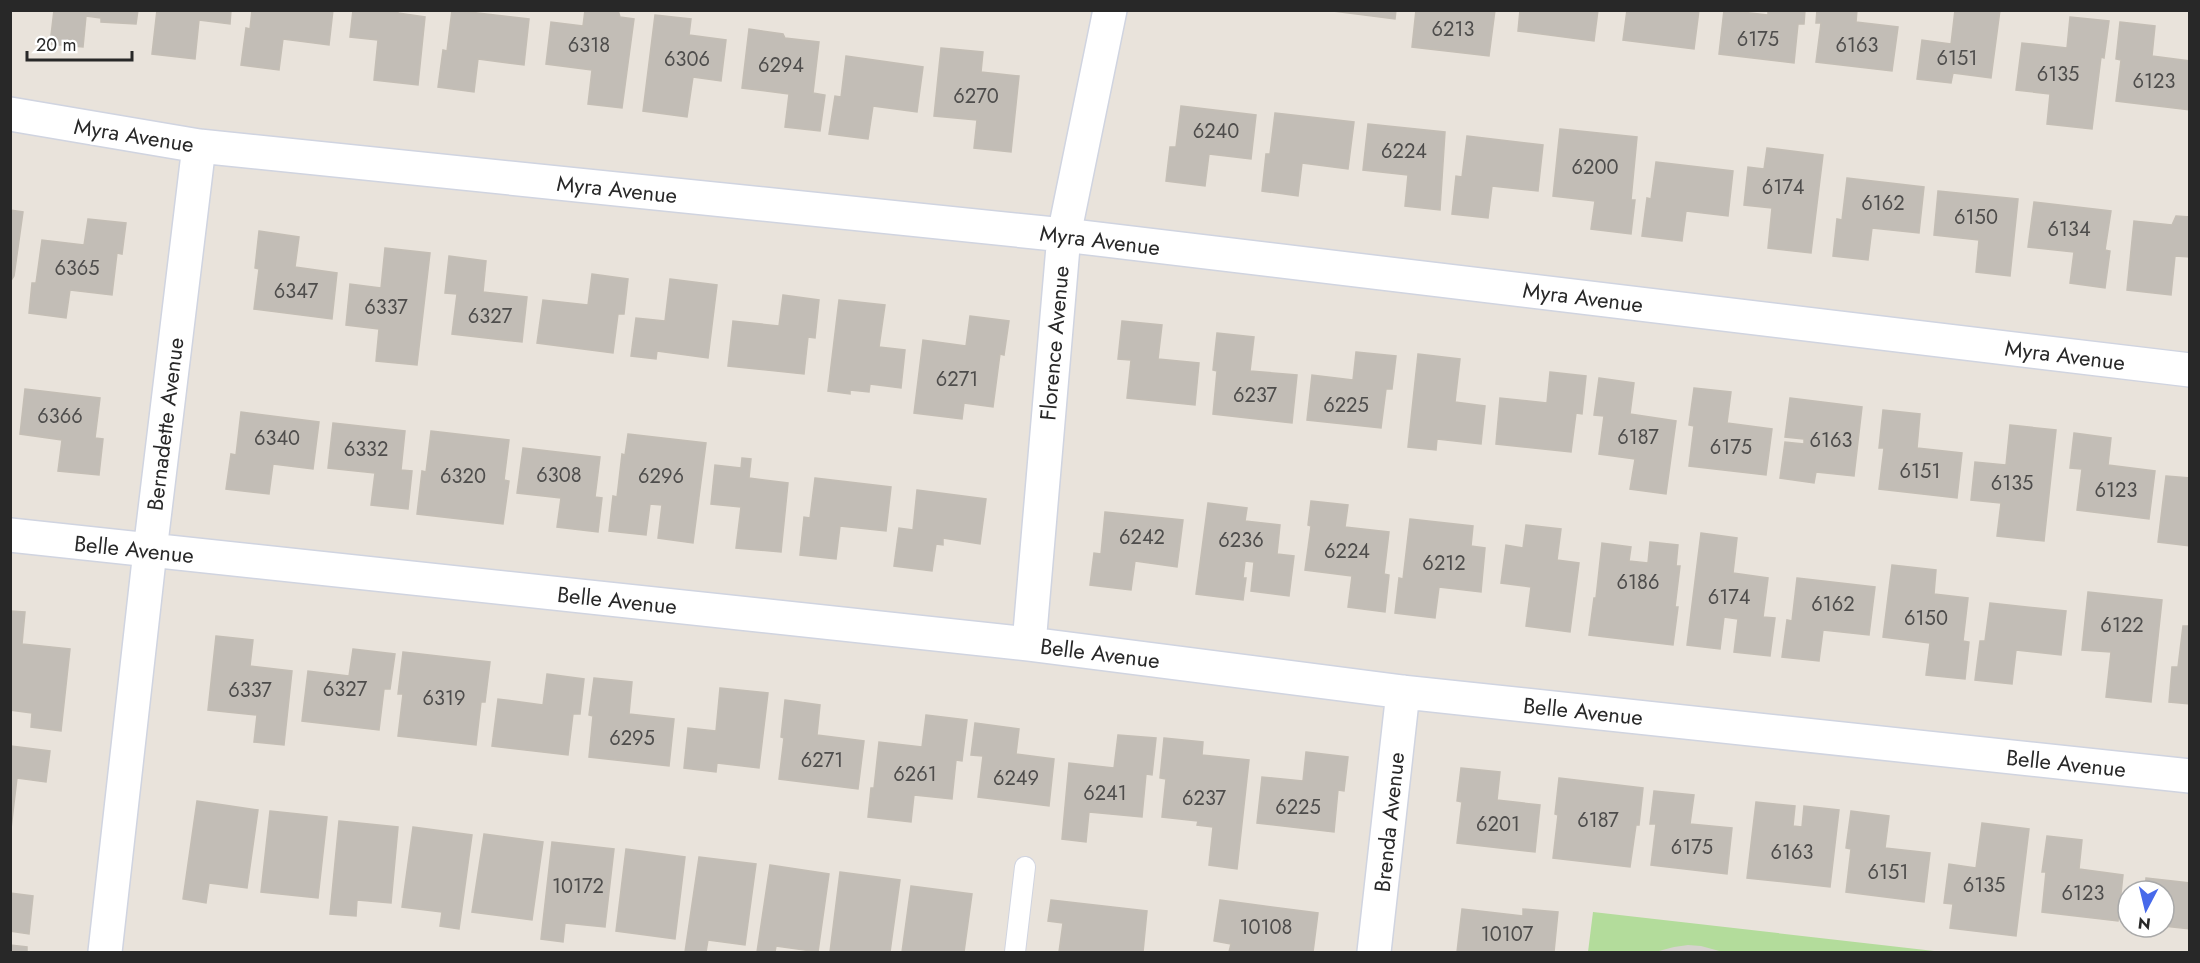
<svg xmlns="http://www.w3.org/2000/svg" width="2200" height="963" viewBox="0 0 2200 963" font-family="Jost,sans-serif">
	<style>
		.green { fill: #b3dc9b }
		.plaza { fill: #d6d2cd }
		.building { fill: #c2bdb6; stroke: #c4beb5; stroke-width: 1.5 }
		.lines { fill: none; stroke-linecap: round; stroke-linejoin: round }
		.service-casing { stroke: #d0d4e0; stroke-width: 22 }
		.minor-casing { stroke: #d0d4e0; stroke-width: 36 }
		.service { stroke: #fff; stroke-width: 20 }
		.minor { stroke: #fff; stroke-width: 33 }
		.labels { text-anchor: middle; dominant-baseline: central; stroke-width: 6; stroke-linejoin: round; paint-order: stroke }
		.number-label { font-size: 20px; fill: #4e4d4c }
		.street-label { font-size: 22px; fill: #282828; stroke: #fff }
	</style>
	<rect width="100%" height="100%" fill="#e9e3db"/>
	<path class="green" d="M1593,912l350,40h-355z"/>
	<path class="plaza" d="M1688,945l13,1 22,6h-68l19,-5z"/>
	<path class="building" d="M54,10h84l-2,14 -35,-2v-4l-15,-2 -3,31 -33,-3z
		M157,10h74l-1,14 -31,-4 -4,39 -43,-5z
		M252,10h81l-4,35 -46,-6 -4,31 -38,-5 5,-37 4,1z
		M353,10h45v3l27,4 -7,68 -44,-5 4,-40 -28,-3z
		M452,10l77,9 -5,46 -46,-6 -4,33 -36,-5 5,-37 4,1z
		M585,10h33l2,7 14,2 -12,89 -34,-4 4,-34 -46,-6 5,-42 32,4z
		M1325,10h71l-1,9z
		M1416,10h79l-6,46 -77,-9z
		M1520,10h78l-4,31 -76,-10z
		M1627,10h72l-5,39 -71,-9z
		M1724,10l44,5v-5h37l-1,14h-6l-4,39 -75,-9z
		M1817,10h40l-1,12 42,5 -6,44 -76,-9 5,-39h-5z
		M1955,10h45l-9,68 -38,-5 -2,10 -34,-4 5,-39 29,4z
		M655,15l36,4 -2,16 37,5 -5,41 -28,-4 -6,40 -44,-6z
		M2070,17l39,4 -5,37 -3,-1 -9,72 -45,-5 3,-30 -34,-4 6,-47 45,5z
		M2120,22l35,4 -3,30 38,5v49l-74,-9 5,-41 -5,-1z
		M749,29l34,5 2,4 34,4 -6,51 12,2 -5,36 -35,-4 4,-33 -47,-6z
		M941,48l42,4 -2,20 38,4 -8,76 -37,-4 3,-28 -43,-4z
		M846,56l77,11 -6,45 -44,-6 -5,33 -39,-5 6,-38 6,1z
		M1181,106l75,9 -5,44 -42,-5 -4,32 -39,-5 4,-34h6z
		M1275,113l79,9 -6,47 -46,-6 -4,33 -36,-5 4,-37h4z
		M1368,124l77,8 -5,78 -35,-4 3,-31 -45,-5z
		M1560,129l77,8 -6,63h4l-4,34 -40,-5 4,-28 -42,-5z
		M1467,136l76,9 -5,46 -46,-5 -4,32 -36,-4 4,-38 6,1z
		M1767,148l56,7 -12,98 -43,-5 4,-40 -28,-3 4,-38 16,2z
		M1656,162l77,9 -5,45 -42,-5 -4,30 -40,-5 5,-38 4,1z
		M1847,178l77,9 -5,46 -47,-5 -4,32 -35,-4 4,-37 5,1z
		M1938,191l80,8 -8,77 -34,-4 3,-32 -45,-5z
		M2034,202l77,9 -6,39 5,1 -5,37 -35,-5 4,-31 -46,-5z
		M10,210l13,2 -9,64 -4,6z
		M2176,216l14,1v40l-15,-1 -4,39 -44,-5 7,-69 38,4z
		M88,219l38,4 -4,31 -5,-1 -5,42 -42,-5 -4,28 -37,-5 3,-30h4l6,-43 42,5z
		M259,231l40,6 -4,30 42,6 -5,46 -78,-10 5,-40 -4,-1z
		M385,248l45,5 -13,112 -41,-4 3,-32 -33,-4 4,-41 31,4z
		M449,256l37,5 -3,31 44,5 -5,45 -70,-8 5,-40 -12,-1z
		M592,274l36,5 -4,35h-6l-5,39 -76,-10 6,-43 45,5z
		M670,279l47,6 -9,73 -51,-7 -1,8 -25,-3 5,-38 29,3z
		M783,295l36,5 -4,38 -7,-1 -4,37 -76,-8 5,-45 46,5z
		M839,300l46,5 -6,42 26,3 -4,38 -31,-4 -1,8 -19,-2v4l-22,-3z
		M970,316l39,5 -5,34 -4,-1 -7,53 -29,-4 -2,16 -48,-6 9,-73 43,6z
		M1122,321l40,4 -4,34 41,4 -4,42 -68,-7 4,-38 -13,-1z
		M1217,333l37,4 -4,34 47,4 -5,48 -79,-9 4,-43 -4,-1z
		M1356,352l40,4 -4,33h-6l-5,39 -74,-8 5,-45 41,5z
		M1418,354l42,5 -5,43 30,4 -4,38 -44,-5 -1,11 -28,-3z
		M1550,372l36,4 -4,38 -6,-1 -5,39 -75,-8 4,-46 47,5z
		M1599,378l35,5 -4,31 46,7 -10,73 -36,-5 5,-30 -36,-5 5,-38 -10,-1z
		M1694,388l37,4 -4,31 45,6 -6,46 -77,-9 5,-40 -5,-1z
		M25,389l75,9 -5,40 8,1 -4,36 -41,-4 4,-31 -42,-6z
		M1790,398l72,9 -8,69 -38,-4 -2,11 -34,-5 5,-36 19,2v-5l-19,-2z
		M1883,410l37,4 -3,34 45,5 -5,45 -78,-9 5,-41h-5z
		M241,412l78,10 -6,47 -40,-5 -4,30 -43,-5 5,-35 5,1z
		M333,423l72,8 -4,39 11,1 -4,38 -37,-4 4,-32 -47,-5z
		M2010,425l46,5 -12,111 -47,-5 4,-33 -30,-3 4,-38 31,3z
		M431,431l78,9 -5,40 5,1 -6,43 -86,-10 5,-43 4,1z
		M2074,433l37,5 -3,27 47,6 -6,48 -72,-9 5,-41 -12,-1z
		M628,434l78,9 -13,100 -35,-5 4,-33 -12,-1 -4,31 -37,-4 4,-35 4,1 5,-43 3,1z
		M523,448l77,9 -5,40 7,1 -4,34 -41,-5 4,-29 -44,-5z
		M742,458l9,1 -2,19 39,5 -7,69 -45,-4 5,-41 -30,-3 4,-39 26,3z
		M2166,476l24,2v68l-32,-4z
		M815,478l76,9 -5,44 -46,-5 -4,33 -36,-4 4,-38 6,1z
		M917,490l69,9 -6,45 -37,-6v7l-7,-1 -4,27 -38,-5 5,-38 14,2z
		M1311,501l37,4 -3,22 44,5 -5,42 5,1 -4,37 -37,-5 4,-31 -47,-6 6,-44 -3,-1z
		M1208,503l39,5 -2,13 35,4 -3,29 17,2 -5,40 -38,-5 3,-29 -9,-1 -2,17h3l-3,22 -47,-6z
		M1105,512l78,8 -6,47 -42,-6 -4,29 -41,-5 4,-32 7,1z
		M1410,519l63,7 -2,20 14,2 -4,44 -42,-5 -4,31 -40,-5 4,-35 4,1z
		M1526,525l35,4 -4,31 22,3 -9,69 -44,-6 5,-39 -30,-4 5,-38 17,3z
		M1701,533l36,5 -4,35 35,5 -5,39 12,1 -5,38 -36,-4 4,-33 -14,-2 -4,32 -33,-4z
		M1650,542l28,3 -2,21h4l-5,41h3l-5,38 -84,-10 5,-37h2l6,-55 29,4 -2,14 19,2z
		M1892,565l44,5 -2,24 34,4 -5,43 6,1 -4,37 -39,-4 4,-32 -47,-6z
		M1797,578l78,9 -6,48 -46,-5 -4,31 -37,-4 5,-37 5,1z
		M2088,592l74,8 -11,102 -45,-5 5,-45 -29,-2z
		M1990,603l76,8 -5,44 -45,-5 -4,34 -37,-4 5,-39h5z
		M10,611l15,1 -3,32 48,5 -9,82 -30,-4 1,-14 -22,-3z
		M2183,626h7v78l-21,-2 3,-35h6z
		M216,636l37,4 -3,26 42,5 -8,74 -30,-3 3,-27 -49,-5z
		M353,649l42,5 -5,35h-6l-5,41 -77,-9 6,-50 41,5z
		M403,652l87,10 -5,40h-4l-5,43 -78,-9 5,-42h-5z
		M547,674l37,5 -4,35h-7l-5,41 -76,-9 6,-47 45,6z
		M594,678l38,4 -3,32 45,5 -5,47 -80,-9 4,-41 -4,-1z
		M720,688l48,5 -9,75 -42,-5 -1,9 -32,-4 4,-40 28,3z
		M785,700l35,5 -3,30 47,6 -6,48 -79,-10 5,-41 -3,-1z
		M926,715l41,5 -5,41 -6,-1 -4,39 -38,-4 -3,27 -43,-5 3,-29h3l5,-46 43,5z
		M975,723l44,6 -3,25 38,5 -5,47 -71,-9 5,-41 -12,-1z
		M1118,735l38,3 -4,37 -6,-1 -4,43 -53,-5 -3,30 -24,-3 7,-76 45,5z
		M1164,738l39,4 -1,13 47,5 -12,109 -28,-4 4,-38 -16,-2 1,-4 -36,-4 4,-38 -6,-1z
		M11,746l39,5 -4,31 -29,-4 -6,51z
		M1306,752l42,5 -4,34 -6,-1 -4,42 -77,-9 5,-46 41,4z
		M1461,768l39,4 -3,28 43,5 -5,47 -78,-9 5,-41 -5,-1z
		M1559,778l84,10 -4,37h-3l-6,42 -77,-9 5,-43 -3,-1z
		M1654,791l40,4 -4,29 42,4 -5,46 -76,-9 5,-41h-6z
		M197,801l61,9 -11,78 -38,-5 -3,20 -23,-4z
		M1756,802l39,4 -2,20 9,1 2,-21 35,4 -9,77 -83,-9z
		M270,811l57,6 -9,81 -57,-6z
		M1851,811l38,5 -4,32 45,5 -6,49 -78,-10 5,-43 -5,-1z
		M339,821l59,6 -7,76 -34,-3 -1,16 -26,-2z
		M1982,823l47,6 -13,107 -66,-8 3,-24 -9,-1 5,-39 27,4z
		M413,827l59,8 -13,94 -19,-3 2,-14 -40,-5z
		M484,834l59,8 -11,78 -60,-8z
		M2047,836l35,4 -3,29 44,6 -5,46 -76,-9 4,-40h-4z
		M552,842l62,7 -9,78 -40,-4 -2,19 -22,-3z
		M626,849l59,8 -10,82 -59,-8z
		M699,857l57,7 -11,81 -37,-5 -2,12h-21z
		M770,865l59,9 -11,78 -42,-6 -1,6h-18z
		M840,872l60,8 -10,72h-60z
		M2146,878l44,5v46l-26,-3v-35h-19z
		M911,886l61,8 -8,58h-62z
		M10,893l23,3 -4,38 -19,-3z
		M1051,900l96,11 -4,41h-84l4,-29 -15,-2z
		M1220,900l98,13 -5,39h-84l2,-8 -17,-3z
		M1462,909l61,7v-7l35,3 -4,40h-97z
		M10,945l17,2v5h-17z"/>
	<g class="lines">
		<g class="service-casing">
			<path id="service" d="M1015,952l10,-85"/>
		</g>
		<g class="minor-casing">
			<path id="minor" d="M10,114l189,32 865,89 1126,135
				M10,535l1019,109 374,48 787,84
				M1029,644l35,-409 46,-225
				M105,952l45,-401 49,-405
				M1374,952l29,-260"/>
		</g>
		<use href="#service" class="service"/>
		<use href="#minor" class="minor"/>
	</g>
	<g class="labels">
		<g class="number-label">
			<text x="1453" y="29">6213</text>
			<text x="1758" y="39">6175</text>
			<text x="589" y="45">6318</text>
			<text x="1857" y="45">6163</text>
			<text x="1957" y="58">6151</text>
			<text x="687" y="59">6306</text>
			<text x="781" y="65">6294</text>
			<text x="2058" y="74">6135</text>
			<text x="2154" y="81">6123</text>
			<text x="976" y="96">6270</text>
			<text x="1216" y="131">6240</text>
			<text x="1404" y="151">6224</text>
			<text x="1595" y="167">6200</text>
			<text x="1783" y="187">6174</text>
			<text x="1883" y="203">6162</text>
			<text x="1976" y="217">6150</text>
			<text x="2069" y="229">6134</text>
			<text x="77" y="268">6365</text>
			<text x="296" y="291">6347</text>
			<text x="386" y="307">6337</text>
			<text x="490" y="316">6327</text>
			<text x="957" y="379">6271</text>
			<text x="1255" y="395">6237</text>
			<text x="1346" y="405">6225</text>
			<text x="60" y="416">6366</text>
			<text x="1638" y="437">6187</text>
			<text x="277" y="438">6340</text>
			<text x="1831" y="440">6163</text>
			<text x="1731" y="447">6175</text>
			<text x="366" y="449">6332</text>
			<text x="1920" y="471">6151</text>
			<text x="559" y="475">6308</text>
			<text x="463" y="476">6320</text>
			<text x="661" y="476">6296</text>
			<text x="2012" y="483">6135</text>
			<text x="2116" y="490">6123</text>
			<text x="1142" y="537">6242</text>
			<text x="1241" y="540">6236</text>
			<text x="1347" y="551">6224</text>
			<text x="1444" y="563">6212</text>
			<text x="1638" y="582">6186</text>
			<text x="1729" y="597">6174</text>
			<text x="1833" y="604">6162</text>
			<text x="1926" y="618">6150</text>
			<text x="2122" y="625">6122</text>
			<text x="345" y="689">6327</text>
			<text x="250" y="690">6337</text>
			<text x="444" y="698">6319</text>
			<text x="632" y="738">6295</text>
			<text x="822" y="760">6271</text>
			<text x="915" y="774">6261</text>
			<text x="1016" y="778">6249</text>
			<text x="1105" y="793">6241</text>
			<text x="1204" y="798">6237</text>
			<text x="1298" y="807">6225</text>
			<text x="1598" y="820">6187</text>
			<text x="1498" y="824">6201</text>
			<text x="1692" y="847">6175</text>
			<text x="1792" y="852">6163</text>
			<text x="1888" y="872">6151</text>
			<text x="1984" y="885">6135</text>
			<text x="578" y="886">10172</text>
			<text x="2083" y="893">6123</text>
			<text x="1266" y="927">10108</text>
			<text x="1507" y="934">10107</text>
		</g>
		<g class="street-label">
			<text transform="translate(134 135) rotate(9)">Myra Avenue</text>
			<text transform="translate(617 189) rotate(6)">Myra Avenue</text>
			<text transform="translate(1100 240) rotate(7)">Myra Avenue</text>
			<text transform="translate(1583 297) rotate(7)">Myra Avenue</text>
			<text transform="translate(1054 343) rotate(-85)">Florence Avenue</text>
			<text transform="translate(2065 355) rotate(7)">Myra Avenue</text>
			<text transform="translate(165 424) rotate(-83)">Bernadette Avenue</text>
			<text transform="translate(134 549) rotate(6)">Belle Avenue</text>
			<text transform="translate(617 600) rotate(6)">Belle Avenue</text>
			<text transform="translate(1100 653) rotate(7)">Belle Avenue</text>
			<text transform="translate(1583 711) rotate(6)">Belle Avenue</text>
			<text transform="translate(2066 763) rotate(6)">Belle Avenue</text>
			<text transform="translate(1389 822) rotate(-84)">Brenda Avenue</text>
		</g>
	</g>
	<rect width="2200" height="963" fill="none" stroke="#282828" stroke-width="24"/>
	<g transform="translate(2146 909) rotate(187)"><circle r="28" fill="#ffffff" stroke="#a9a9a9" stroke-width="1.5"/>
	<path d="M0-4.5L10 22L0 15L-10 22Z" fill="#4769ea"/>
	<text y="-9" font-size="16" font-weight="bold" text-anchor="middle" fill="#282828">N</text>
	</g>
	<path d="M27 51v9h105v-9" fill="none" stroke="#282828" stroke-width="3"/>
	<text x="36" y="51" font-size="18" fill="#282828" stroke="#ffffff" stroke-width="4.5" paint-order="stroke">20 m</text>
</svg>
